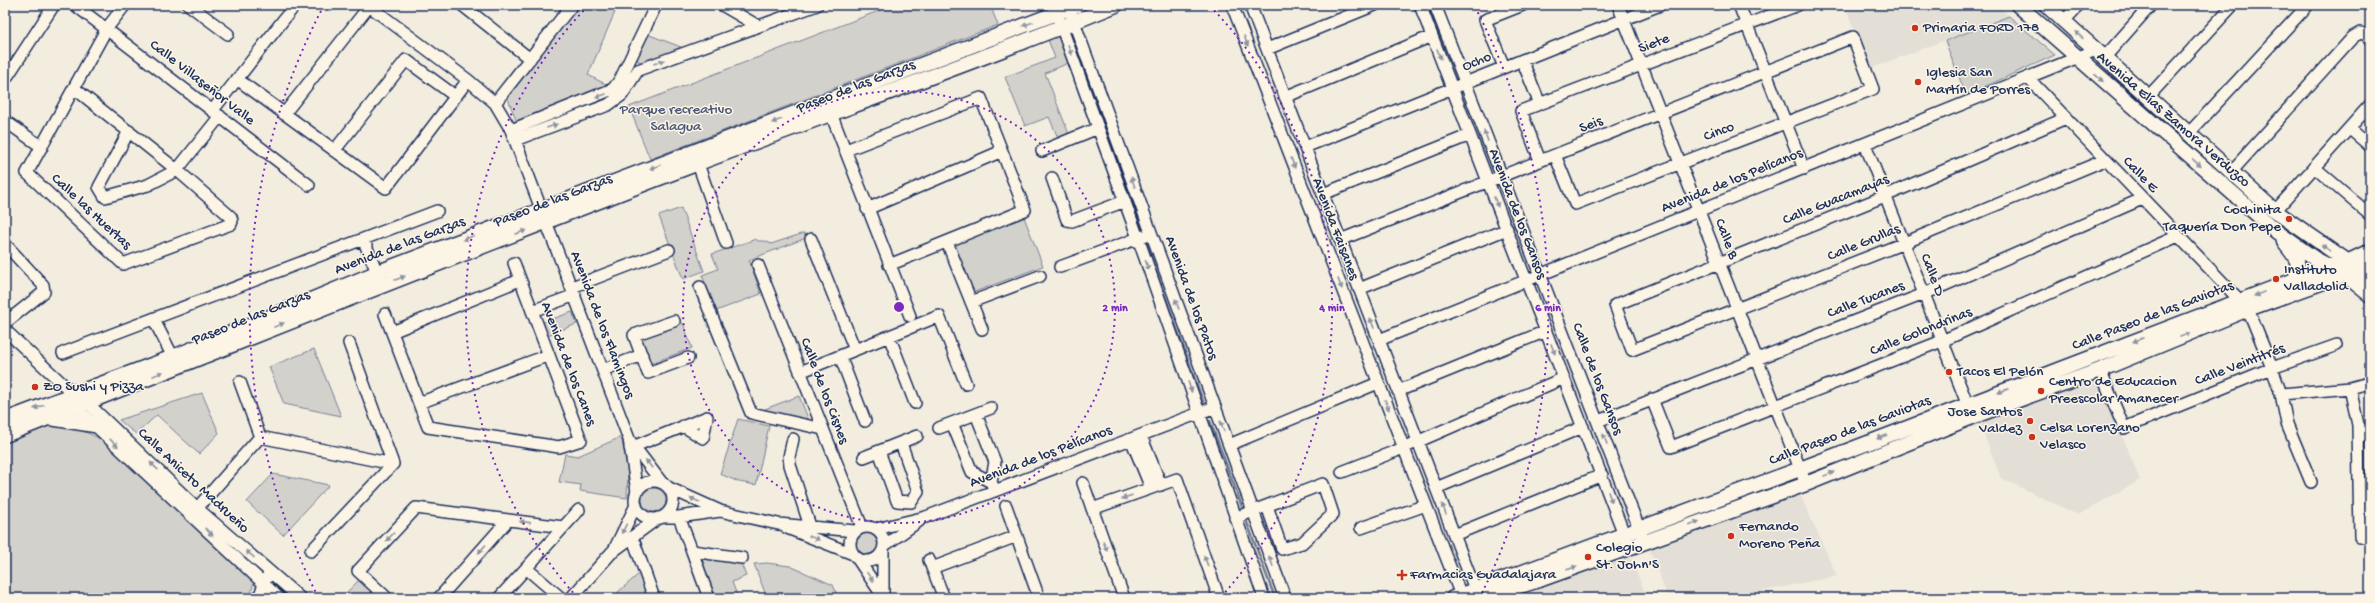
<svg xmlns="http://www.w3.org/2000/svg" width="2375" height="603" viewBox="0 0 2375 603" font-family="'Gochi Hand',sans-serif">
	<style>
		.built { fill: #e3dfd6 }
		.green { fill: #d3d1cc; stroke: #778095 }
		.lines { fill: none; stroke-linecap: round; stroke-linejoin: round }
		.stream { stroke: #707a91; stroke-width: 2.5 }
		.minor-casing { stroke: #1b2f5e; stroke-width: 14 }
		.major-casing { stroke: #1b2f5e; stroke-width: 17 }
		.minor { stroke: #fcf5e5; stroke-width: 11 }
		.major { stroke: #fcf5e5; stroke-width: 14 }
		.oneway { fill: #8c92a2 }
		.ring { fill: none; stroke: #7b2cbf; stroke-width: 2; stroke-dasharray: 2 4 }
		.poi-dot { fill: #c8321e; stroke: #fcf5e5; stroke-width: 1.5 }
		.labels { text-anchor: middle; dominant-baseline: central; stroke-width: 3; stroke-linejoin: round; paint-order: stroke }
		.poi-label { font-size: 15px; fill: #1b2f5e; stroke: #fcf5e5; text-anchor: start }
		.street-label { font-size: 15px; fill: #1b2f5e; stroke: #fcf5e5 }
		.park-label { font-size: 15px; fill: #49587a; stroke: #fcf5e5 }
		.centre { fill: #7b2cbf; stroke: #fcf5e5; stroke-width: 2 }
		.ring-label { font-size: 12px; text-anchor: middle; font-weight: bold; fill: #7b2cbf; stroke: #fcf5e5; stroke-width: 3; stroke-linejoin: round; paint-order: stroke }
	</style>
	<rect width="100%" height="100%" fill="#f3ede0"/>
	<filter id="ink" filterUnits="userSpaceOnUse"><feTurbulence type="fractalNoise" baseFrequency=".025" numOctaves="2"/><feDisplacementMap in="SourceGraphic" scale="8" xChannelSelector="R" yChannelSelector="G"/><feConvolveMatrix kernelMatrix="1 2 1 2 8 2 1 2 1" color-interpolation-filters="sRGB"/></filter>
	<g filter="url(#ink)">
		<path class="built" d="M1845 5H1997L2009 16 1869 69Z
			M2098 375 2140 480 2078 515 2001 478 1978 420Z
			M1799 492 1837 576 1729 598H1668L1649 548Z
			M1629 554 1647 598H1504Z"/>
		<path class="green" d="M579 5H618L588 75 609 86 517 123 507 96Z
			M894 5H990L998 25 650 159 629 107Z
			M2009 16 2055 55 1966 95 1945 41Z
			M1059 32 1071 62 1045 73 1069 134 1058 138 1049 117 1025 126 1005 77 1055 58 1047 37Z
			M647 34 681 47 644 63 638 61 637 57Z
			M681 208 704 271 683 279 659 216Z
			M1024 217 1043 266 972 293 953 244Z
			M804 233 806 238 749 260 761 294 716 311 702 275 718 269 712 254 756 239 758 241H765L771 244Z
			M572 312 577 324 545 336 541 323Z
			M683 323 692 348 649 364 640 339Z
			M314 349 341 416 284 404 269 367Z
			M202 393 219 433 199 454 157 415 136 434 119 420Z
			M799 396 810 423 757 412Z
			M738 419 769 426 756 485 739 482 720 474Z
			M46 425C68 425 84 430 104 441L254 581 250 598H5V441Z
			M621 437 628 471 627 498 580 491 581 485 559 482 565 454 578 456Z
			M273 474 329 485 283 535 247 502Z
			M642 500a12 12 0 1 1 24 0a12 12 0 1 1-24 0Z
			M855 544a12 12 0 1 1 24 0a12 12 0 1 1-24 0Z
			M698 556 740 561 746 576 732 582 738 598H713Z
			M767 563 790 566 833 585 838 598H767L754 564Z
			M640 573 650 598H614L617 593Z
			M360 579 376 594 372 598H341Z"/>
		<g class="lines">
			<path class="stream" d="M1069 29 1090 88
				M1094 101 1116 160
				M1121 173 1141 229
				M1146 243 1205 407
				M1210 421 1244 512
				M1245 517 1275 598"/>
			<g class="minor-casing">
				<path id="minor" d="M75 5 309 185
					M189 5 228 34
					M368 5 468 80 495 103 511 130 629 439 637 492
					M462 5 530 59
					M722 5 758 26
					M1232 5 1462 598
					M1250 5 1478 597
					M1420 5 1627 542
					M1435 5 1644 541
					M1618 5 1806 484
					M1739 5 1804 169
					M1071 14 1285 598
					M1059 20 1138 238 1264 598
					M2064 21 2079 5
					M1267 49 1375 5
					M2104 58 2151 5
					M1522 60 1540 104
					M1504 67 1485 20 1523 5
					M2028 78 2248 309 2272 368 2281 394 2287 424 2311 482
					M237 79 386 188 468 80
					M5 80 54 5
					M74 88 177 170 231 217 232 221 231 224 123 264 27 173 107 28 125 5
					M1285 97 1432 36
					M2148 97 2233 5
					M495 103 572 5
					M828 106 910 316
					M213 110 295 5
					M284 114 370 5
					M2066 118 1885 196 1615 305 1632 350 1904 243 2105 160
					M5 121 42 147
					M2350 129 2370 146
					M511 130 613 89 620 80 656 5
					M129 131 99 187 105 197 148 185 177 170 220 116
					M2189 133 2308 5
					M515 140 608 105 622 95 638 70 817 5
					M1865 144 1970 411
					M1305 147 1660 5
					M846 150 981 98 1025 210 889 265
					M334 151 406 60 455 96
					M1042 151 1098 128
					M1540 161 1521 111 1798 5
					M698 164 726 243
					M2314 167 2370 215
					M2231 172 2353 37 2360 33 2365 34 2370 39
					M1052 178 1067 220 1072 221 1125 201
					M1323 194 1470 135
					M867 209 1002 151
					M2275 211 2370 105
					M363 239 380 279
					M811 239 855 350
					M1340 240C1511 173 1682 105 1853 37L1873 89 1575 204 1555 155
					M947 242 982 329
					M5 244 43 285 44 292 5 323
					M758 265 862 527
					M1060 267 1144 236
					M572 287 669 250
					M700 287 751 413 823 429
					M1359 289 1507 229
					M971 302 1040 276
					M532 311 575 295
					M385 314 428 427 559 447 581 440 514 263
					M154 320 173 357
					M674 321 634 335 648 373 688 358
					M5 330 66 387 77 393 197 508 300 598
					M392 332 520 280
					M889 336 915 403
					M1379 340 2096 50
					M349 343 393 464
					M63 353 437 211
					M840 356 865 421
					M603 370 642 355
					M2100 370 2124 428 2272 368 2337 345
					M800 372 939 316 966 384
					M240 382 260 437
					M2350 388 2358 425 2360 537 2370 536
					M1398 391 1546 331
					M2281 394 2350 388 2365 384
					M1652 399 1671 447 1942 341 2178 236
					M70 402 279 598
					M419 403 549 355
					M976 414 995 462 991 482
					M1598 421 1924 294 2142 199
					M952 423 972 472 991 482 995 491
					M2358 425 2370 438
					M939 428 991 408
					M1141 436 1161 485
					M260 437 393 464 311 551
					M793 439 789 457 790 465 810 526
					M1131 439 1151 488
					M630 441 662 483
					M901 443 918 492 911 502
					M1229 445 1378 383
					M630 448 707 417 703 438 683 426
					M879 451 897 501 911 502
					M864 457 917 436
					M1342 472 1396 451 1564 378
					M635 500a19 19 0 1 1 38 0a19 19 0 1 1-38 0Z
					M1083 483 1124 598
					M669 488 720 511
					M1436 488 1583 427
					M1006 506 1039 598
					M1092 509 1177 479 1219 598
					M193 513 260 437
					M663 517H679L720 511 778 524 855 531
					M679 517 692 551 742 558
					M1235 518 1323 484 1333 514 1302 543 1282 549 1267 506
					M850 544a17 17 0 1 1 34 0a17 17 0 1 1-34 0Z
					M787 528 853 554
					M1361 528 1426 505
					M876 529 926 517 1215 407
					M1454 535 1602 475
					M633 539 654 598
					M885 545 919 521
					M692 551 709 598
					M613 552 636 505
					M857 558 884 598
					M929 560 944 598
					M526 568 561 598
					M932 568 1017 536
					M883 596V550
					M259 598 266 578
					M387 598 358 571 416 508 563 527
					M439 598 508 520
					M499 598 579 510
					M571 598 612 552 658 518"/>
			</g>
			<g class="major-casing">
				<path id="major" d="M2018 5 2277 232 2315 259 2344 274 2370 295
					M2046 5 2275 211 2370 277
					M2284 242C2295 257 2302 261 2295 280
					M50 418 94 425
					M5 420 173 357 376 273 1078 5
					M5 435C235 344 464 252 696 164 836 111 977 62 1116 5
					M1453 598 1800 469 2331 266 2349 261 2370 251
					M1482 598 1542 579 1806 484 1972 417 2100 370 2248 309 2360 269 2370 262"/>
			</g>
			<use href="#minor" class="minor"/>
			<use href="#major" class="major"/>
		</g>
		<defs><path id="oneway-solid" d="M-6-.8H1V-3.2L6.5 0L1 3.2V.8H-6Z"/></defs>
		<g class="oneway">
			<use href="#oneway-solid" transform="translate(1028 24) rotate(160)"/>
			<use href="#oneway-solid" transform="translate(2079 35) rotate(-138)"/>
			<use href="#oneway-solid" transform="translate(1246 41) rotate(69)"/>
			<use href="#oneway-solid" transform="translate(1070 50) rotate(70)"/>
			<use href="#oneway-solid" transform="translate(1439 54) rotate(69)"/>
			<use href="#oneway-solid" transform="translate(659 62) rotate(-20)"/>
			<use href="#oneway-solid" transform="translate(2099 78) rotate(41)"/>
			<use href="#oneway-solid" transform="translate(601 96) rotate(159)"/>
			<use href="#oneway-solid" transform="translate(777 121) rotate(159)"/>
			<use href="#oneway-solid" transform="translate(552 126) rotate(-20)"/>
			<use href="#oneway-solid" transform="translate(1486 136) rotate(-111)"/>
			<use href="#oneway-solid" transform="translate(1293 163) rotate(69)"/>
			<use href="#oneway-solid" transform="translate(2197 163) rotate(41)"/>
			<use href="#oneway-solid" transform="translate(655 167) rotate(159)"/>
			<use href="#oneway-solid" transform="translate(1133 182) rotate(-110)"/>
			<use href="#oneway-solid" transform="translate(1496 202) rotate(69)"/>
			<use href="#oneway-solid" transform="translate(521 232) rotate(-21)"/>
			<use href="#oneway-solid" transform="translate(468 238) rotate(159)"/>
			<use href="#oneway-solid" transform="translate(2326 248) rotate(-148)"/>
			<use href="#oneway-solid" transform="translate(1147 265) rotate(71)"/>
			<use href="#oneway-solid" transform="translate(400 278) rotate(-21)"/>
			<use href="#oneway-solid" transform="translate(1340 284) rotate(69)"/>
			<use href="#oneway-solid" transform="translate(2259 294) rotate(158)"/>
			<use href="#oneway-solid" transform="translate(1177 304) rotate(-110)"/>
			<use href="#oneway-solid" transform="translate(1372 323) rotate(-111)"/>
			<use href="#oneway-solid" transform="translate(279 325) rotate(-22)"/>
			<use href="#oneway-solid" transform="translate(2185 335) rotate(-22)"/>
			<use href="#oneway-solid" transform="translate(2138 340) rotate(159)"/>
			<use href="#oneway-solid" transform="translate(1553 349) rotate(69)"/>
			<use href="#oneway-solid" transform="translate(158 374) rotate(-22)"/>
			<use href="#oneway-solid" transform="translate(1190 387) rotate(71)"/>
			<use href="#oneway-solid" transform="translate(2003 391) rotate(159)"/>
			<use href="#oneway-solid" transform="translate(1387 405) rotate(69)"/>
			<use href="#oneway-solid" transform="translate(39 407) rotate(160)"/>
			<use href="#oneway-solid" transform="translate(1222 426) rotate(-110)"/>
			<use href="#oneway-solid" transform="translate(1882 437) rotate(159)"/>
			<use href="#oneway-solid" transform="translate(1605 439) rotate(-111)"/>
			<use href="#oneway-solid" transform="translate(114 443) rotate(43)"/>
			<use href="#oneway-solid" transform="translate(649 464) rotate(-127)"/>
			<use href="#oneway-solid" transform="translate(154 466) rotate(-136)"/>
			<use href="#oneway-solid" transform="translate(1829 474) rotate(-22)"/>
			<use href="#oneway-solid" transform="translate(1127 497) rotate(160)"/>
			<use href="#oneway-solid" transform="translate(1610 497) rotate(69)"/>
			<use href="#oneway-solid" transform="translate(695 500) rotate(-155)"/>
			<use href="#oneway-solid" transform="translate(1444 509) rotate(-111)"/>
			<use href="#oneway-solid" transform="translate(525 522) rotate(-173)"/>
			<use href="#oneway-solid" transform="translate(1694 523) rotate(-19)"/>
			<use href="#oneway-solid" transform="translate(624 529) rotate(116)"/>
			<use href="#oneway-solid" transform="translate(209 532) rotate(43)"/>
			<use href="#oneway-solid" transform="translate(390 537) rotate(133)"/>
			<use href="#oneway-solid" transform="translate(814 538) rotate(22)"/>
			<use href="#oneway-solid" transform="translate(1105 546) rotate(70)"/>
			<use href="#oneway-solid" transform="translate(482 549) rotate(131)"/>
			<use href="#oneway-solid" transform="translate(250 554) rotate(-139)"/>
			<use href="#oneway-solid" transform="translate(1206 561) rotate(-110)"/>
			<use href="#oneway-solid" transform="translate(1271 561) rotate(-110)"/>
			<use href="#oneway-solid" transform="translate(1572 568) rotate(-20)"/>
			<use href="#oneway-solid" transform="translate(870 577) rotate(55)"/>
		</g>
	</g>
	<g class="ring">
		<circle cx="899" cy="307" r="216"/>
		<path d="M577 597A433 433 0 0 1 588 6M1210 6A433 433 0 0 1 1221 597"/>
		<path d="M318 597A649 649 0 0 1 323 7M1475 7A649 649 0 0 1 1480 597"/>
	</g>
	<g class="poi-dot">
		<circle cx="1915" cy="28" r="4"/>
		<circle cx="1918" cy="82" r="4"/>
		<circle cx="2289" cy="219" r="4"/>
		<circle cx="2276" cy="279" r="4"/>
		<circle cx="1949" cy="372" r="4"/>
		<circle cx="35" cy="387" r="4"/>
		<circle cx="2041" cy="391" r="4"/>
		<circle cx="2030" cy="421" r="4"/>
		<circle cx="2032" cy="437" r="4"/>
		<circle cx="1731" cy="536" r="4"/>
		<circle cx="1588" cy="557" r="4"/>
		<path d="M1400 569h4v4h4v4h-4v4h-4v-4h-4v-4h4z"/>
	</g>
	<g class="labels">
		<g class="poi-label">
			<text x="1923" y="28">Primaria FORD 178</text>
			<text x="1926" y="73">Iglesia San<tspan x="1926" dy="17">Martín de Porres</tspan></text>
			<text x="2281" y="210" text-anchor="end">Cochinita<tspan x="2281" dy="17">Taquería Don Pepe</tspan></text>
			<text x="2284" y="270">Instituto<tspan x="2284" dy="17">Valladolid</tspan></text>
			<text x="1957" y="372">Tacos El Pelón</text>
			<text x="2049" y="382">Centro de Educacion<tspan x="2049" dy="17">Preescolar Amanecer</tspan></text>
			<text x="43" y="387">ZO Sushi y Pizza</text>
			<text x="2022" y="412" text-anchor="end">Jose Santos<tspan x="2022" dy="17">Valdez</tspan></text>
			<text x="2040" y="428">Celsa Lorenzano<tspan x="2040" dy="17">Velasco</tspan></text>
			<text x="1739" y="527">Fernando<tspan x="1739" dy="17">Moreno Peña</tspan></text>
			<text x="1596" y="548">Colegio<tspan x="1596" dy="17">St. John'S</tspan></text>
			<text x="1410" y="575">Farmacias Guadalajara</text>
		</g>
		<g class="street-label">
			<text transform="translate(1654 44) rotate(-21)">Siete</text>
			<text transform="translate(1477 62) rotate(-22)">Ocho</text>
			<text transform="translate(202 83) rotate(38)">Calle Villaseñor Valle</text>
			<text transform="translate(856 87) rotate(-21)">Paseo de las Garzas</text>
			<text transform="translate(2173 120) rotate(41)">Avenida Elías Zamora Verduzco</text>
			<text transform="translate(1591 125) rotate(-22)">Seis</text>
			<text transform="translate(1719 132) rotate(-21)">Cinco</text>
			<text transform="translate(2140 175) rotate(46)">Calle E</text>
			<text transform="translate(1732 181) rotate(-22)">Avenida de los Pelícanos</text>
			<text transform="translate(1836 200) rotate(-22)">Calle Guacamayas</text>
			<text transform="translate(553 201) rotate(-21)">Paseo de las Garzas</text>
			<text transform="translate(91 212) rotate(43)">Calle las Huertas</text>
			<text transform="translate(1517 214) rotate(69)">Avenida de los Gansos</text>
			<text transform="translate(1335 229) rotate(69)">Avenida Faisanes</text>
			<text transform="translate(1726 239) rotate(69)">Calle B</text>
			<text transform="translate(1864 243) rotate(-22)">Calle Grullas</text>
			<text transform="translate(400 246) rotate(-21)">Avenida de las Garzas</text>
			<text transform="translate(1932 275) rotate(69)">Calle D</text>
			<text transform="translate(1191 298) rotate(70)">Avenida de los Patos</text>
			<text transform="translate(1866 300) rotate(-21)">Calle Tucanes</text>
			<text transform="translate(2153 316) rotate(-21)">Calle Paseo de las Gaviotas</text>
			<text transform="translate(251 318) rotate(-22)">Paseo de las Garzas</text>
			<text transform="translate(602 325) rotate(69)">Avenida de los Flamingos</text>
			<text transform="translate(1921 332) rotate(-22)">Calle Golondrinas</text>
			<text transform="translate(568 364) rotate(69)">Avenida de los Canes</text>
			<text transform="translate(2240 365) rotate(-21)">Calle Veintitrés</text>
			<text transform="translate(1597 379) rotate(69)">Calle de los Gansos</text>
			<text transform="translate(824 391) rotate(69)">Calle de los Cisnes</text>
			<text transform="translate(1850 431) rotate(-21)">Calle Paseo de las Gaviotas</text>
			<text transform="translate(1041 457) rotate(-21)">Avenida de los Pelícanos</text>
			<text transform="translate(193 481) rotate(43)">Calle Aniceto Madrueño</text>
		</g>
		<g class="park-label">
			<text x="676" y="110">Parque recreativo<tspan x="676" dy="17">Salagua</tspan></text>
		</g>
	</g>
	<circle cx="899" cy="307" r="6" class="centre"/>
	<g class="ring-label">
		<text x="1115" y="311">2 min</text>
		<text x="1332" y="311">4 min</text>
		<text x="1548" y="311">6 min</text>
	</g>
	<rect width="2375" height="603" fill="none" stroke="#fcf5e5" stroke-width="20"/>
	<rect x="10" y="10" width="2355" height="583" fill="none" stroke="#1b2f5e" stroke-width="1.5" filter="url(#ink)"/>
</svg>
